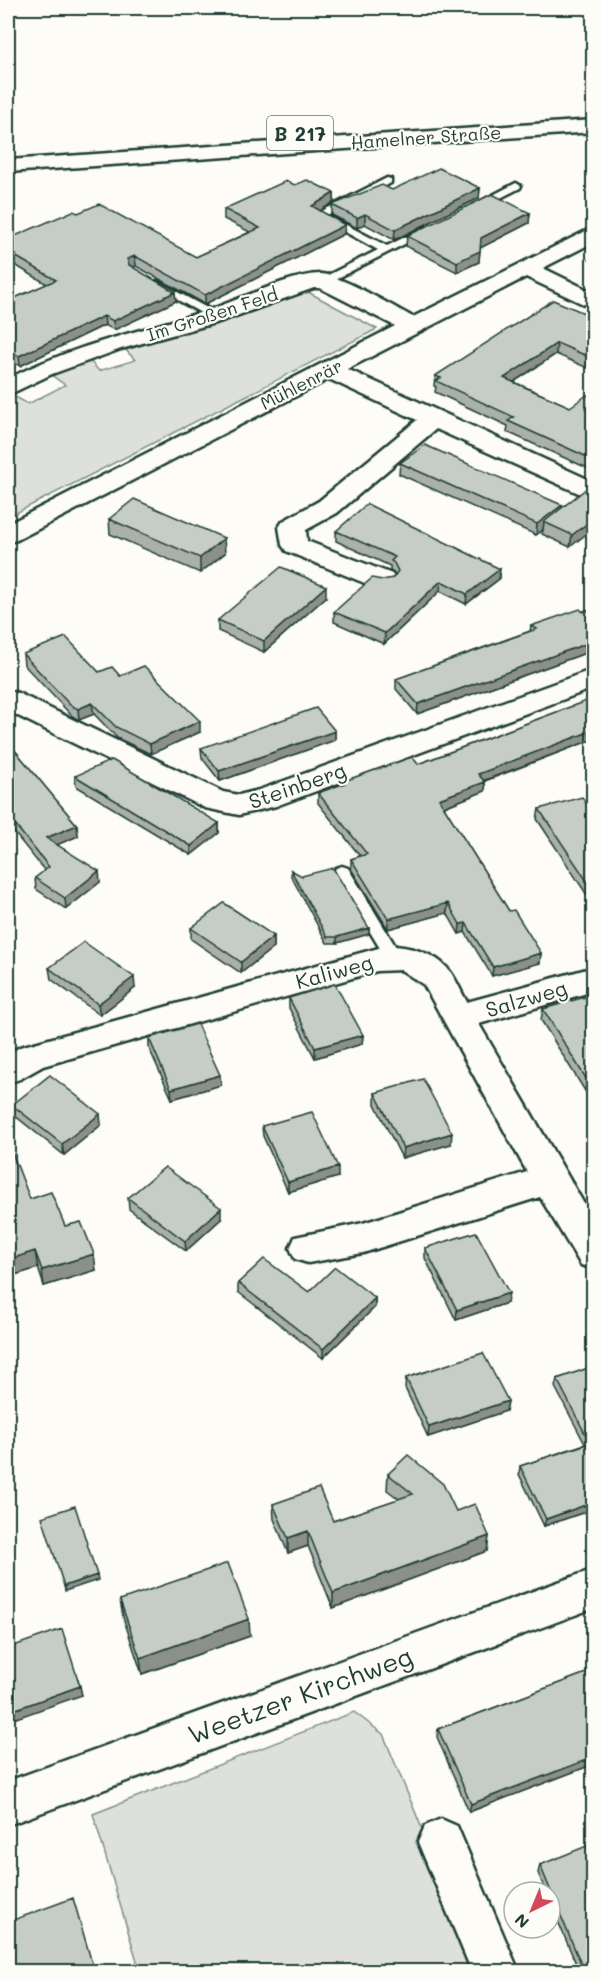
<svg xmlns="http://www.w3.org/2000/svg" width="601" height="1979" viewBox="0 0 601 1979" font-family="Mali,sans-serif">
	<style>
		.green { fill: #dde0db; stroke: #7e8e88; stroke-width: 1.5 }
		.lines { fill: none; stroke-linecap: round; stroke-linejoin: round }
		.service-casing { stroke: #1f3d34; stroke-width: 5 }
		.minor-casing { stroke: #1f3d34; stroke-width: 5 }
		.trunk-casing { stroke: #1f3d34; stroke-width: 5 }
		.service { fill: #fdfcf7; fill-rule: evenodd }
		.minor { fill: #fdfcf7; fill-rule: evenodd }
		.trunk { fill: #fdfcf7; fill-rule: evenodd }
		.wall { fill: #aab0ab; stroke: #1f3d34; stroke-width: 1.5 }
		.shaded-wall { fill: #8b908b; stroke: #1f3d34; stroke-width: 1.5 }
		.building { fill: #c6cdc7; stroke: #1f3d34; stroke-width: 1.5 }
		.labels { text-anchor: middle; dominant-baseline: central; stroke-width: 4.5; stroke-linejoin: round; paint-order: stroke }
		.far-street-label { font-size: 18px; fill: #1f3d34; stroke: #fdfcf7 }
		.shield { fill: #fdfcf7; stroke: #62766e; stroke-width: 1.5 }
		.shield-label { font-size: 20px; font-weight: bold; fill: #1f3d34 }
		.street-label { font-size: 21px; fill: #1f3d34; stroke: #fdfcf7 }
		.near-street-label { font-size: 26px; fill: #1f3d34; stroke: #fdfcf7 }
	</style>
	<rect width="100%" height="100%" fill="#fdfcf7"/>
	<filter id="ink" filterUnits="userSpaceOnUse"><feTurbulence type="fractalNoise" baseFrequency=".0167" numOctaves="2"/><feDisplacementMap in="SourceGraphic" scale="12" xChannelSelector="R" yChannelSelector="G"/><feConvolveMatrix kernelMatrix="1 2 1 2 8 2 1 2 1" color-interpolation-filters="sRGB"/></filter>
	<g filter="url(#ink)">
		<path class="green" d="M308 292 377 329 8 517V400L12 395 28 404 65 385 51 375 89 360 99 371 135 360 126 350Z
			M354 1712 383 1734 481 1971H140L93 1814Z"/>
		<g class="lines">
			<g class="service-casing">
				<path id="service" d="M387 178 391 179V183L327 215 387 246 423 228 427 227 432 230 328 283H320V279L378 250 314 215Z
					M516 183 521 186 520 188 481 208H473L472 206Z
					M157 281 218 314 220 316 218 318H210L153 286 151 284Z
					M342 866 348 868 399 952 401 956 399 960H387L334 872 336 868Z"/>
			</g>
			<g class="minor-casing">
				<path id="minor" d="M594 227V242L543 268 594 293V309L526 277 347 369 594 482V500L436 429 337 513 306 530 307 541 392 574 396 580 392 586 382 588 372 586 286 551 282 545 279 527 283 521 319 501 417 420 329 379 17 540 8 542V524L395 326 320 288H314L222 321 121 349 52 374 8 395V379C70 346 138 332 206 311 234 302 296 272 322 274 341 276 394 307 413 317Z
					M594 669V688L276 806 239 815 205 808 8 711V691L18 693 223 792 239 795 259 790Z
					M386 946C406 945 434 952 448 969 456 978 461 992 467 1002L594 967V991L479 1024 594 1221V1269L581 1265 540 1197 363 1253 308 1263 295 1259 290 1248 295 1237 363 1223 527 1172 424 985 401 970 377 971 43 1066 20 1079 8 1083V1054L20 1047Z
					M594 1569V1608L8 1825V1781Z
					M441 1819 457 1826 519 1972H472L418 1842 425 1826Z"/>
			</g>
			<g class="trunk-casing">
				<path id="trunk" d="M594 120V132L8 172V160Z"/>
			</g>
			<use href="#service" class="service"/>
			<use href="#minor" class="minor"/>
			<use href="#trunk" class="trunk"/>
		</g>
		<path class="wall" d="M295 185 334 193V202L320 211 345 225 344 234 205 304 136 266 133 267 176 301 114 330 105 325 20 366 8 360V301L47 284 8 261V239L78 213 196 257 250 232 224 219V209Z
			M480 188 479 198 394 240 365 224 357 228 332 215V205L392 190Z
			M530 213 529 223 480 248 479 262 457 272 406 246 407 236Z
			M594 240V262L589 260 591 241Z
			M594 317V369L592 370 556 354 514 382 570 407 594 398V471L507 432 508 426 435 392 436 387 434 386 435 376Z
			M400 463 561 508 594 489 570 547 542 534 543 530 536 535 399 474Z
			M109 519 225 553 200 573 110 534Z
			M336 531 499 579 466 604 440 591 384 644 334 622V612L393 578 395 575 394 573 390 571V566L336 541Z
			M326 597 264 652 218 631V620Z
			M594 608V650L417 714 396 689V679L530 631 531 626Z
			M23 654 99 672 120 676 200 732 151 754 117 738 94 714 79 720 72 716 24 665Z
			M594 698V739L485 781V791L444 807 509 911 541 953 540 963 492 976 465 932 459 934 447 913 388 929 351 869V859L360 856 318 803V793L344 784V781L418 764Z
			M335 731V740L220 781 202 758 201 748Z
			M8 742 77 825 78 836 56 845 100 882 66 909 36 889 35 878 45 871 8 825Z
			M75 776 219 823V833L191 855 76 786Z
			M539 809 594 813V897L589 898 537 819Z
			M291 870 369 928V934L337 943H327L291 876Z
			M191 928 274 936V947L241 973 191 939Z
			M49 968 135 988 100 1015 51 979Z
			M289 998 363 1035 362 1044 315 1058 289 1008Z
			M594 998V1097L589 1090 585 1091 541 1020 543 1009Z
			M149 1038 221 1085 172 1099 149 1048Z
			M375 1093 451 1144 402 1158 375 1104Z
			M12 1105 101 1125 64 1155 14 1115Z
			M262 1126 338 1177 288 1192 263 1136Z
			M8 1153 30 1199 65 1226 96 1270 44 1286 38 1268 8 1277Z
			M128 1198 221 1219 186 1251 129 1209Z
			M425 1248 507 1303 456 1320 425 1258Z
			M238 1283 309 1292 375 1298V1307L323 1358 238 1292Z
			M594 1366V1509L544 1526 519 1474 520 1466 585 1444 555 1387 557 1379Z
			M406 1378 508 1401 506 1411 428 1437 405 1388Z
			M388 1474 456 1511 489 1536 487 1551 333 1608 308 1546 288 1553 274 1519 273 1504 333 1521 399 1499 387 1490Z
			M120 1600 250 1636 142 1674 123 1617Z
			M594 1670V1764L469 1812 437 1737 438 1729Z
			M540 1865 594 1971H579L550 1902V1892H546L538 1873Z"/>
		<path class="shaded-wall" d="M480 188 479 198 394 240 395 230Z
			M334 193V202L312 216V206Z
			M530 213 529 223 480 248 479 262 457 272V262L481 238Z
			M365 214V224L357 228V218Z
			M345 225 344 234 205 304V295Z
			M135 256 136 266 128 269 127 259Z
			M175 292 176 301 114 330 113 321Z
			M104 316 105 325 20 366 19 356Z
			M557 343 556 354 503 389 504 378Z
			M562 505 560 516 544 522 543 530 536 535 537 524Z
			M594 518V528L570 547 572 535Z
			M224 538 225 553 200 573V558Z
			M500 569 499 579 466 604 467 594Z
			M441 581 440 591 384 644 385 633Z
			M326 586V597L264 652V641Z
			M594 641V650L417 714 418 704Z
			M92 703 94 714 79 720 78 709Z
			M200 721V732L151 754 150 744Z
			M594 730V739L477 783 478 774Z
			M335 731V740L220 781 219 771Z
			M485 782V791L438 809 439 799Z
			M219 823V833L191 855V846Z
			M77 825 78 836 47 849 46 838Z
			M99 871 100 882 66 909 65 898Z
			M591 887H594V897L589 898Z
			M448 903 447 913 388 929V919Z
			M466 923 465 932 459 934 460 924Z
			M369 928V934L337 943V937Z
			M274 936V947L241 973V962Z
			M541 953 540 963 492 976 493 967Z
			M134 977 135 988 100 1015 98 1004Z
			M363 1035 362 1044 315 1058V1048Z
			M220 1075 221 1085 172 1099 171 1089Z
			M587 1080H591L589 1090 585 1091Z
			M100 1114 101 1125 64 1155 62 1144Z
			M452 1133 451 1144 402 1158 403 1148Z
			M338 1167V1177L288 1192V1182Z
			M221 1208V1219L186 1251 185 1241Z
			M35 1251 38 1268 8 1277V1260Z
			M94 1254 96 1270 44 1286 42 1270Z
			M509 1293 507 1303 456 1320 457 1310Z
			M375 1298V1307L323 1358V1349Z
			M508 1401 506 1411 428 1437 429 1427Z
			M594 1502V1509L544 1526 546 1519Z
			M308 1531V1546L288 1553V1538Z
			M489 1536 487 1551 333 1608V1593Z
			M97 1575 98 1580 65 1591 64 1586Z
			M249 1619 250 1636 142 1674 140 1658Z
			M80 1686 82 1695 8 1721V1712Z
			M594 1757V1764L469 1812 471 1804Z"/>
		<path class="building" d="M439 168 480 188 395 230 365 214 357 218 332 205 382 185 392 190Z
			M307 180 334 193 312 206 345 225 205 295 135 256 127 259 129 265 175 292 113 321 104 316 19 356 8 351V301L56 280 8 252V239L73 211 78 213 99 204 196 257 260 228 224 209 286 181 295 185Z
			M492 194 530 213 481 238 480 251 457 262 407 236Z
			M553 300 594 317V359L557 343 504 378 570 407 587 395 594 398V460L508 421 514 417 436 381 441 378 435 376Z
			M425 445 562 505 537 524 400 463Z
			M587 488 594 489V518L572 535 544 522Z
			M134 499 224 538 200 558 109 519Z
			M367 504 500 569 467 594 441 581 385 633 334 612 372 578 382 580 393 578 398 571 394 563 391 561 395 557 336 531Z
			M281 567 326 586 264 641 218 620Z
			M594 608V641L418 704 396 679 537 629 531 626 580 609 583 612Z
			M66 637 99 672 112 667 120 676 144 666 200 721 150 744 116 727 92 703 78 709 70 705 23 654Z
			M594 698V730L478 774 485 782 439 799 509 911 514 910 541 953 493 967 466 923 460 924 448 903 388 919 351 859 367 854 318 793 345 783 344 781 412 757 418 764Z
			M316 708 335 731 219 771 201 748Z
			M8 742 77 825 46 838 99 871 65 898 35 878 49 867 8 816Z
			M112 760 219 823 191 846 75 776Z
			M582 797 594 813V887H591L539 809Z
			M333 868 369 928 337 937H327L291 870 302 876Z
			M224 903 274 936 241 962 191 928Z
			M84 942 134 977 98 1004 49 968Z
			M335 984 363 1035 315 1048 289 998Z
			M592 995 594 998V1084L591 1080H587L543 1009Z
			M197 1024 220 1075 171 1089 149 1038Z
			M50 1075 100 1114 62 1144 12 1105Z
			M423 1079 452 1133 403 1148 375 1093Z
			M312 1112 338 1167 288 1182 262 1126Z
			M12 1152 30 1199 51 1192 65 1226 81 1222 94 1254 42 1270 35 1251 8 1260V1153Z
			M165 1167 221 1208 185 1241 128 1198Z
			M476 1232 509 1293 457 1310 425 1248Z
			M264 1259 309 1292 335 1267 375 1298 323 1349 238 1283Z
			M483 1353 508 1401 429 1427 406 1378Z
			M594 1366V1502L546 1519 520 1466 590 1443 557 1379Z
			M408 1455 443 1484 456 1511 475 1504 489 1536 333 1593 308 1531 288 1538 273 1504 319 1488 333 1521 413 1494 388 1474Z
			M75 1506 97 1575 64 1586 42 1517Z
			M228 1563 249 1619 140 1658 120 1600Z
			M62 1629 80 1686 8 1712V1648Z
			M594 1670V1757L471 1804 438 1729Z
			M594 1843V1971H585L576 1952 540 1865Z
			M73 1898 94 1970 89 1971H8V1922Z"/>
	</g>
	<g class="labels">
		<g class="far-street-label">
			<text transform="translate(426 137) rotate(-4)">Hamelner Straße</text>
			<text transform="translate(212 314) rotate(-18)">Im Großen Feld</text>
			<text transform="translate(301 384) rotate(-27)">Mühlenrär</text>
		</g>
		<rect class="shield" x="267" y="116" width="66" height="34" rx="4.5"/>
		<g class="shield-label">
			<text x="300" y="133">B 217</text>
		</g>
		<g class="street-label">
			<text transform="translate(297 785) rotate(-19)">Steinberg</text>
			<text transform="translate(334 971) rotate(-15)">Kaliweg</text>
			<text transform="translate(526 998) rotate(-16)">Salzweg</text>
		</g>
		<g class="near-street-label">
			<text transform="translate(300 1695) rotate(-20)">Weetzer Kirchweg</text>
		</g>
	</g>
	<rect width="601" height="1979" fill="none" stroke="#fdfcf7" stroke-width="30"/>
	<rect x="15" y="15" width="571" height="1949" fill="none" stroke="#1f3d34" stroke-width="2" filter="url(#ink)"/>
	<g transform="translate(532 1910) rotate(223)"><circle r="28" fill="#fdfcf7" stroke="#a4b0a9" stroke-width="1.5"/>
	<path d="M0-4.5L10 22L0 15L-10 22Z" fill="#d1495b"/>
	<text y="-9" font-size="16" font-weight="bold" text-anchor="middle" fill="#1f3d34">N</text>
	</g>
</svg>
